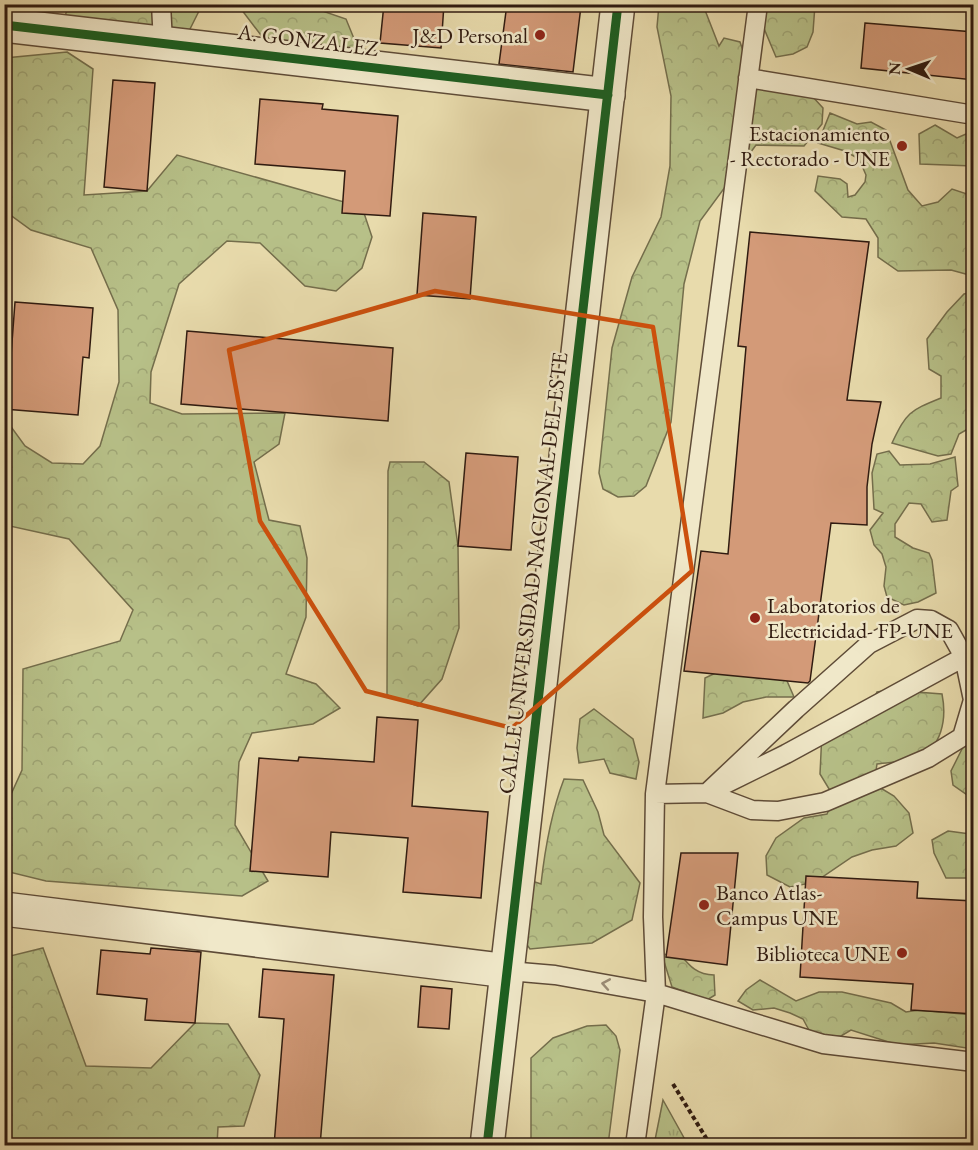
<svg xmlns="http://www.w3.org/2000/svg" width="978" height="1150" viewBox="0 0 978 1150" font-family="'EB Garamond',serif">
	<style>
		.forest { fill: url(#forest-crowns); stroke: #746e4c; stroke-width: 1.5 }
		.park { fill: url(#park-tufts); stroke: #746e4c; stroke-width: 1.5 }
		.building { fill: #d39a78; stroke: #301b10; stroke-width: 1.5 }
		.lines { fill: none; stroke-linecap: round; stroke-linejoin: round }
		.service-casing { stroke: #5e4b37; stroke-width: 21 }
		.minor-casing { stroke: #5e4b37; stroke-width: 36 }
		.tertiary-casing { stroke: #5e4b37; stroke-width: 36 }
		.path { stroke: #301b10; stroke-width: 4; stroke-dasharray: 4.5 3; stroke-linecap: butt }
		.service { stroke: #f0e8c9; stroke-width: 18 }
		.minor { stroke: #f0e8c9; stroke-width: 33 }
		.tertiary { stroke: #f0e8c9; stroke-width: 33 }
		.cycleway-casing { stroke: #f0e8c9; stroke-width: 13 }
		.cycleway { stroke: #1b5e20; stroke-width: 9 }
		.oneway { stroke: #9a8c76 }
		.marked { fill: none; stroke: #cc500d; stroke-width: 4.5; stroke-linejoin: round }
		.poi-dot { fill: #8f2418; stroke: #f0e8c9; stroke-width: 2 }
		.labels { text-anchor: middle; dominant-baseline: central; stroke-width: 5; stroke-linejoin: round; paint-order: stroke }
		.poi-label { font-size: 22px; fill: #301b10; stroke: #f0e8c9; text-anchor: end }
		.street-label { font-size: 22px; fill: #301b10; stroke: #f0e8c9 }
	</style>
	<defs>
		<pattern id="forest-crowns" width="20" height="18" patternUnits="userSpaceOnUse" patternTransform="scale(1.5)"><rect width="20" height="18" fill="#b7c088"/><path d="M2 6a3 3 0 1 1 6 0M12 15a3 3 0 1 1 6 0" fill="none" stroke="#9ea474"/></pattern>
		<pattern id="park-tufts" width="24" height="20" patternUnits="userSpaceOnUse" patternTransform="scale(1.5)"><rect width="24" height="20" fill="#b7c088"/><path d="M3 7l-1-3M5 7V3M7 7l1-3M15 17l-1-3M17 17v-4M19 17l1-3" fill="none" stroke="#9ea474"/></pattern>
	</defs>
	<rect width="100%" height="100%" fill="#e8dbac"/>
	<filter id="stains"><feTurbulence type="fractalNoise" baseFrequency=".00333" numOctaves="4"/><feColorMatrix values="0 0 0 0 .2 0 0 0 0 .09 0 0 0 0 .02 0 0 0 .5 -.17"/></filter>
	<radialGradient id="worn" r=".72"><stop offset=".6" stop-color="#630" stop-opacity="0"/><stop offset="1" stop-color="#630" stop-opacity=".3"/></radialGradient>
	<path class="forest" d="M127 4 130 8H164L167 5H202L188 33 65 16 69 5Z
		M238 5H305L346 19 357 46 332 66 273 51Z
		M659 5H703L719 46 724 38 740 42 750 71 812 96 823 108 822 124 804 146 756 145 700 221 684 284 671 422 646 486 634 496 618 497 603 489 599 473 612 348 632 277 661 217 670 166 671 96 657 27Z
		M761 5H815L813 32 807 47 793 54 776 57 760 19Z
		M67 52 93 69 84 195 147 191 177 155 362 207 372 237 362 268 336 291 305 286 260 243 227 241 179 284 151 372 150 403 182 414 285 413 279 444 254 462 269 520 300 526 307 558 306 617 286 674 316 684 340 708 313 724 252 733 239 762 235 825 268 881 242 896 46 881 5 871V802L8 801 22 770 23 669 120 641 133 610 69 539 5 525 4 417 25 446 52 463 83 464 100 446 119 382 118 310 91 248 31 230 5 211V58Z
		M830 113 857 124 871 122 886 130 908 190 922 206 938 202 952 189 973 196V276L951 270 898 271 878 257V238L866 219 842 217 815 191 818 176 840 179 847 184 848 197 855 195 865 182 866 175 859 159 845 151 818 143Z
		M935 125 957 138 973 131V166L920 164 919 134Z
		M973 292V426L959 434 951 454 938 456 892 443C907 412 909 411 941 398V376L929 369 927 339 947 312 964 294Z
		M889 451 900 465 930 464 955 457 958 486 951 491 947 520 932 522 921 504 909 503 895 524V537L913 548 929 553 932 560 936 593 918 602 904 605 887 597 884 586 886 567 882 554 874 545 870 530 883 513 874 509 872 473 877 454Z
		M390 462H424L449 482 458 546 459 628 442 679 418 706 387 695 388 471Z
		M724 669 784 674 794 697H766L743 702 723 713 703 718 705 678Z
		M890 690 942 694C947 719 942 749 916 758 904 762 889 762 877 764L874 784 894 796 909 813 913 833 896 846 872 850 852 857 815 882 790 887 767 875 766 856 776 838 804 818 827 814 834 797 820 774 822 732 870 708 877 692Z
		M594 709 633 739 639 762 636 779 610 773 604 759 579 763 577 748 580 719Z
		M973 731V799L953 785 951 771 970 733Z
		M564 779 583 780 598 812 604 835 640 883 632 920 592 943 530 949 522 938 526 879 541 884C545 848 551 813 564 779Z
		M948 831 970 834 973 840V878H946L934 853 932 840Z
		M43 948 86 1066 151 1068 195 1023 228 1024 260 1075 244 1126 218 1127 217 1145 96 1146 94 1143 67 1146 5 1145V975L10 956Z
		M678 952C689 965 696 975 714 975L715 995 707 1000 672 987 662 955Z
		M760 980 796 1001 819 992H842L891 1003 906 1012 919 1010 973 1015V1049L934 1043 898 1045 851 1030 841 1036 823 1038 811 1034 803 1019 790 1013 774 1008 753 1010 738 1001 746 990Z
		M606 1025 616 1036 620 1050 608 1145H531V1058L553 1038 587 1026Z"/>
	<path class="park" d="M663 1100 688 1145H654Z"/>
	<path class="building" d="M384 4H444L441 48 380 43Z
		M507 4 581 6 573 72 499 64Z
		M865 23 974 32V80L861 68Z
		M113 80 155 83 147 191 104 187Z
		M260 99 323 104 322 109 398 116 390 216 342 213 345 171 255 164Z
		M423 213 476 217 470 299 417 295Z
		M750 232 869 242 847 400 881 402 872 444 867 487V525L831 523 810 681 808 683 684 671 701 551 728 554 746 347 738 346Z
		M15 302 93 308 89 358 83 357 78 415 4 409V369H10Z
		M187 331 393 348 388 421 181 404Z
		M466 453 518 457 511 550 458 546Z
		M377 717 418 720 412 806 488 812 481 898 403 892 408 838 331 832 328 877 250 871 259 758 298 761 299 757 374 762Z
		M681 853H738L727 965 666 957Z
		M806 876 918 882 917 898 974 901V1014L911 1010 913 984 800 977Z
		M151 948 201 952 195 1023 145 1020 147 999 97 994 101 950 150 954Z
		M263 969 334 975 320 1146H274L284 1019 259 1017Z
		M421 986 452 989 449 1029 418 1027Z"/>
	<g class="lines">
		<g class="service-casing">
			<path id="service" d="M161 4 163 43
				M758 4 655 794 653 917 656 993 823 1044 974 1062
				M748 78 974 115
				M917 619 931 620 949 630 964 657 973 700 962 737 928 758 825 802 778 811 752 810 707 793 796 709 869 644Z
				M655 794 707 793 786 754 964 657
				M508 971 555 975 656 993 635 1146"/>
		</g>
		<g class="minor-casing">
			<path id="minor" d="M4 25 608 95
				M4 909 508 971"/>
		</g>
		<g class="tertiary-casing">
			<path id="tertiary" d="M487 1146 618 4"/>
		</g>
		<path class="path" d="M673 1084 711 1146"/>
		<use href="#service" class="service"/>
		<use href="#minor" class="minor"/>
		<use href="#tertiary" class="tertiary"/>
		<g class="cycleway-casing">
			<path id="cycleway" d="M4 25 608 95
				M487 1146 618 4"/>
		</g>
		<use href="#cycleway" class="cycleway"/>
	</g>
	<defs><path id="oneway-chevron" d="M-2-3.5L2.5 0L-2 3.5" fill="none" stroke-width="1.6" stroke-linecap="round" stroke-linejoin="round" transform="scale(1.5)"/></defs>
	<use class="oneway" href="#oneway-chevron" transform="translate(606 984) rotate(-170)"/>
	<path class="marked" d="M435 291 653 327 692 571 512 728 366 691 260 521 229 350Z"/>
	<g class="poi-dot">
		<circle cx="540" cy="35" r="6"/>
		<circle cx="902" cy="146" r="6"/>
		<circle cx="755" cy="618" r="6"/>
		<circle cx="704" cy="905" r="6"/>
		<circle cx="902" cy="953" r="6"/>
	</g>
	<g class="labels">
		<g class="poi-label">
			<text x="528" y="35">J&amp;D Personal</text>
			<text x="890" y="133">Estacionamiento<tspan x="890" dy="25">- Rectorado - UNE</tspan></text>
			<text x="767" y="605" text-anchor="start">Laboratorios de<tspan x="767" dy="25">Electricidad- FP-UNE</tspan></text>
			<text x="716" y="892" text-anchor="start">Banco Atlas-<tspan x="716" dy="25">Campus UNE</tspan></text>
			<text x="890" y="953">Biblioteca UNE</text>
		</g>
		<g class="street-label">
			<text transform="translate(308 40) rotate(7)">A. GONZALEZ</text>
			<text transform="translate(533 573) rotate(-83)">CALLE UNIVERSIDAD NACIONAL DEL ESTE</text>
		</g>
	</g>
	<rect width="978" height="1150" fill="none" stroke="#e8dbac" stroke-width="24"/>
	<rect x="6" y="6" width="966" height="1138" fill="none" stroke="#301b10" stroke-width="3"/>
	<rect x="12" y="12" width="954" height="1126" fill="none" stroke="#301b10" stroke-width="1.5"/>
	<g transform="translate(909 69) rotate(272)" stroke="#f0e8c9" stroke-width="4.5" paint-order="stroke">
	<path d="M0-4.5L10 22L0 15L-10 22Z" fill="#301b10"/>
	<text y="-9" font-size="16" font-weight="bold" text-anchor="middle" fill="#301b10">N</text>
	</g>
	<rect width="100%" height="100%" filter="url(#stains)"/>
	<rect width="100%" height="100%" fill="url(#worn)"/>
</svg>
